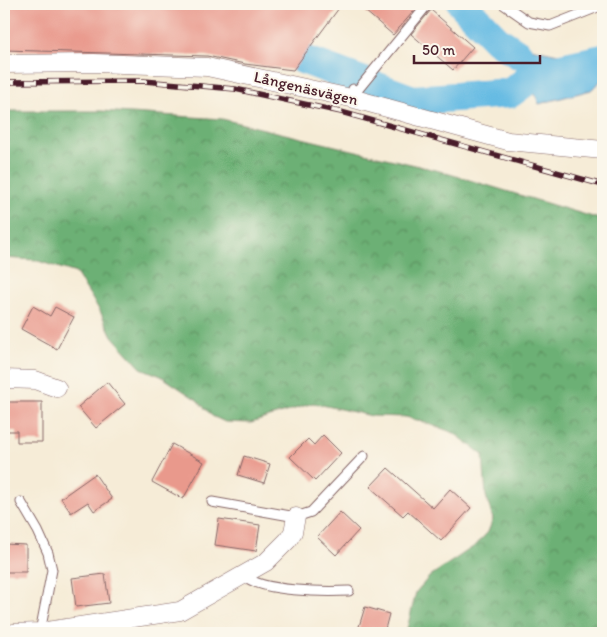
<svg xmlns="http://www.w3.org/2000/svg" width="607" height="637" viewBox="0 0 607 637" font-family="Itim,sans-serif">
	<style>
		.forest { fill: url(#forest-crowns); stroke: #5b6850 }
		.water { fill: #66bbe3; stroke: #586d87 }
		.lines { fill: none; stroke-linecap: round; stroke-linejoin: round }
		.river { stroke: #66bbe3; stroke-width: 30 }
		.building { fill: #e9998c }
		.lane-casing { stroke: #866767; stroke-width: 11 }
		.street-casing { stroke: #866767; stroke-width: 19 }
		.lane { stroke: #fff; stroke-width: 9 }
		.street { stroke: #fff; stroke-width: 18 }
		.rail-casing { stroke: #4a1f2b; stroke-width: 5.5 }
		.rail { stroke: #fbf7ec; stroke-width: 4; stroke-dasharray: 11; stroke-linecap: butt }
		.labels { text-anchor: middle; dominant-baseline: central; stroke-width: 4; stroke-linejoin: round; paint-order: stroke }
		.street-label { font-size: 16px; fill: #4a1f2b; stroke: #fbf7ec }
	</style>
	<defs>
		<pattern id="forest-crowns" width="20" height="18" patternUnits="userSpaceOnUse" patternTransform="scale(1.25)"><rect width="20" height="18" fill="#6cb074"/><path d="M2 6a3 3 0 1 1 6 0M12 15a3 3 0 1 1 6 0" fill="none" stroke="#5b8f5f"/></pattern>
	</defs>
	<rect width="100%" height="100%" fill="#fbf7ec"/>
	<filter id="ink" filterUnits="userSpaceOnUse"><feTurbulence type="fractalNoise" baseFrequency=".02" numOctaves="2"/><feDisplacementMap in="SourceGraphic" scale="10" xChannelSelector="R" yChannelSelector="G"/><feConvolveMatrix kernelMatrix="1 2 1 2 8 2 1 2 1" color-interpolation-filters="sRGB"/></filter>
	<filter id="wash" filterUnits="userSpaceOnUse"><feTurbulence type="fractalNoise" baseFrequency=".0096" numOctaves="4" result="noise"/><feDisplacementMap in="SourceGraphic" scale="20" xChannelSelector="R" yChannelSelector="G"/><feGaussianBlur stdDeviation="1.12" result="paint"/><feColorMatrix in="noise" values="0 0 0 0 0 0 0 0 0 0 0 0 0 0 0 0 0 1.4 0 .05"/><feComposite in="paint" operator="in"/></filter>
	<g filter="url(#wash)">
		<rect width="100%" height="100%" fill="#f6ecd7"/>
		<path class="forest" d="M4 111H101L222 119 436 170 603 220V633H406L416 592 430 576 476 545 488 532 493 519 486 496 483 455 454 433 430 424 406 417 372 416 313 403 251 423 225 422 212 416 197 400 161 376 141 368 112 336 100 311 76 273 35 260 4 258Z"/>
		<path class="water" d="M521 46 563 55 603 50V79L591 90 539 104 518 54Z"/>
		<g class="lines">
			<path class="river" d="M462 4 497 40 518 54
				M302 59 413 100 510 93 528 80 552 70 603 59"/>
		</g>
		<g id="blocks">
			<path class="building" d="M4 4H342L293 70 245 64 207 56 4 50Z
				M357 4H420L393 35Z
				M431 10 473 47 453 70 411 34Z
				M33 306 50 316 55 307 74 317 57 349 21 329Z
				M107 382 125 404 96 428 78 407Z
				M4 402H42V442H17V431H4Z
				M323 435 341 453 315 481 290 457 308 439 314 445Z
				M172 444 204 462 183 499 152 482Z
				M244 456 270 464 264 483 238 475Z
				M388 468 433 508 450 489 471 508 441 541 408 511 403 516 370 487Z
				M95 474 112 499 94 511 88 502 71 513 61 498Z
				M340 512 359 530 336 555 317 537Z
				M219 519 260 525 256 551 215 545Z
				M4 544 26 545V572H4Z
				M105 574 109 603 76 607 72 578Z
				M365 607 389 614 384 633H357Z"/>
		</g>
	</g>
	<g filter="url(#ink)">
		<use href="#blocks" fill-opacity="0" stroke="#866767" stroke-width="1"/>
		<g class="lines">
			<g class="lane-casing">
				<path id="lane" d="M503 4 529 22 550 26 603 5
					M353 89 356 92 428 4
					M21 502 38 531 48 553 52 570 40 632
					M212 502 296 517 311 512 364 456
					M244 575C259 592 326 592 349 591"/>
			</g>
			<g class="street-casing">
				<path id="street" d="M4 64 94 63 207 67 351 98 508 141 603 150
					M4 379 35 380 57 388
					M13 633 40 632 180 611 266 562 288 540 293 532 296 517"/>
			</g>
			<use href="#lane" class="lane"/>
			<use href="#street" class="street"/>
			<g class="rail-casing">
				<path id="rail" d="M4 82 144 81 235 89 341 112 603 185"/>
			</g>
			<use href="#rail" class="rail"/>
		</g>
	</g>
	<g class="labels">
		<g class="street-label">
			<text transform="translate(306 88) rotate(13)">Långenäsvägen</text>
		</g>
	</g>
	<rect width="607" height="637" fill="none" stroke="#fbf7ec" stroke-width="20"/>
	<path d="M414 55v8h126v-8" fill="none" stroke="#4a1f2b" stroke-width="2.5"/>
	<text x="422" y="55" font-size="15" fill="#4a1f2b" stroke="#fbf7ec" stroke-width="4" paint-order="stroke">50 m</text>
</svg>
